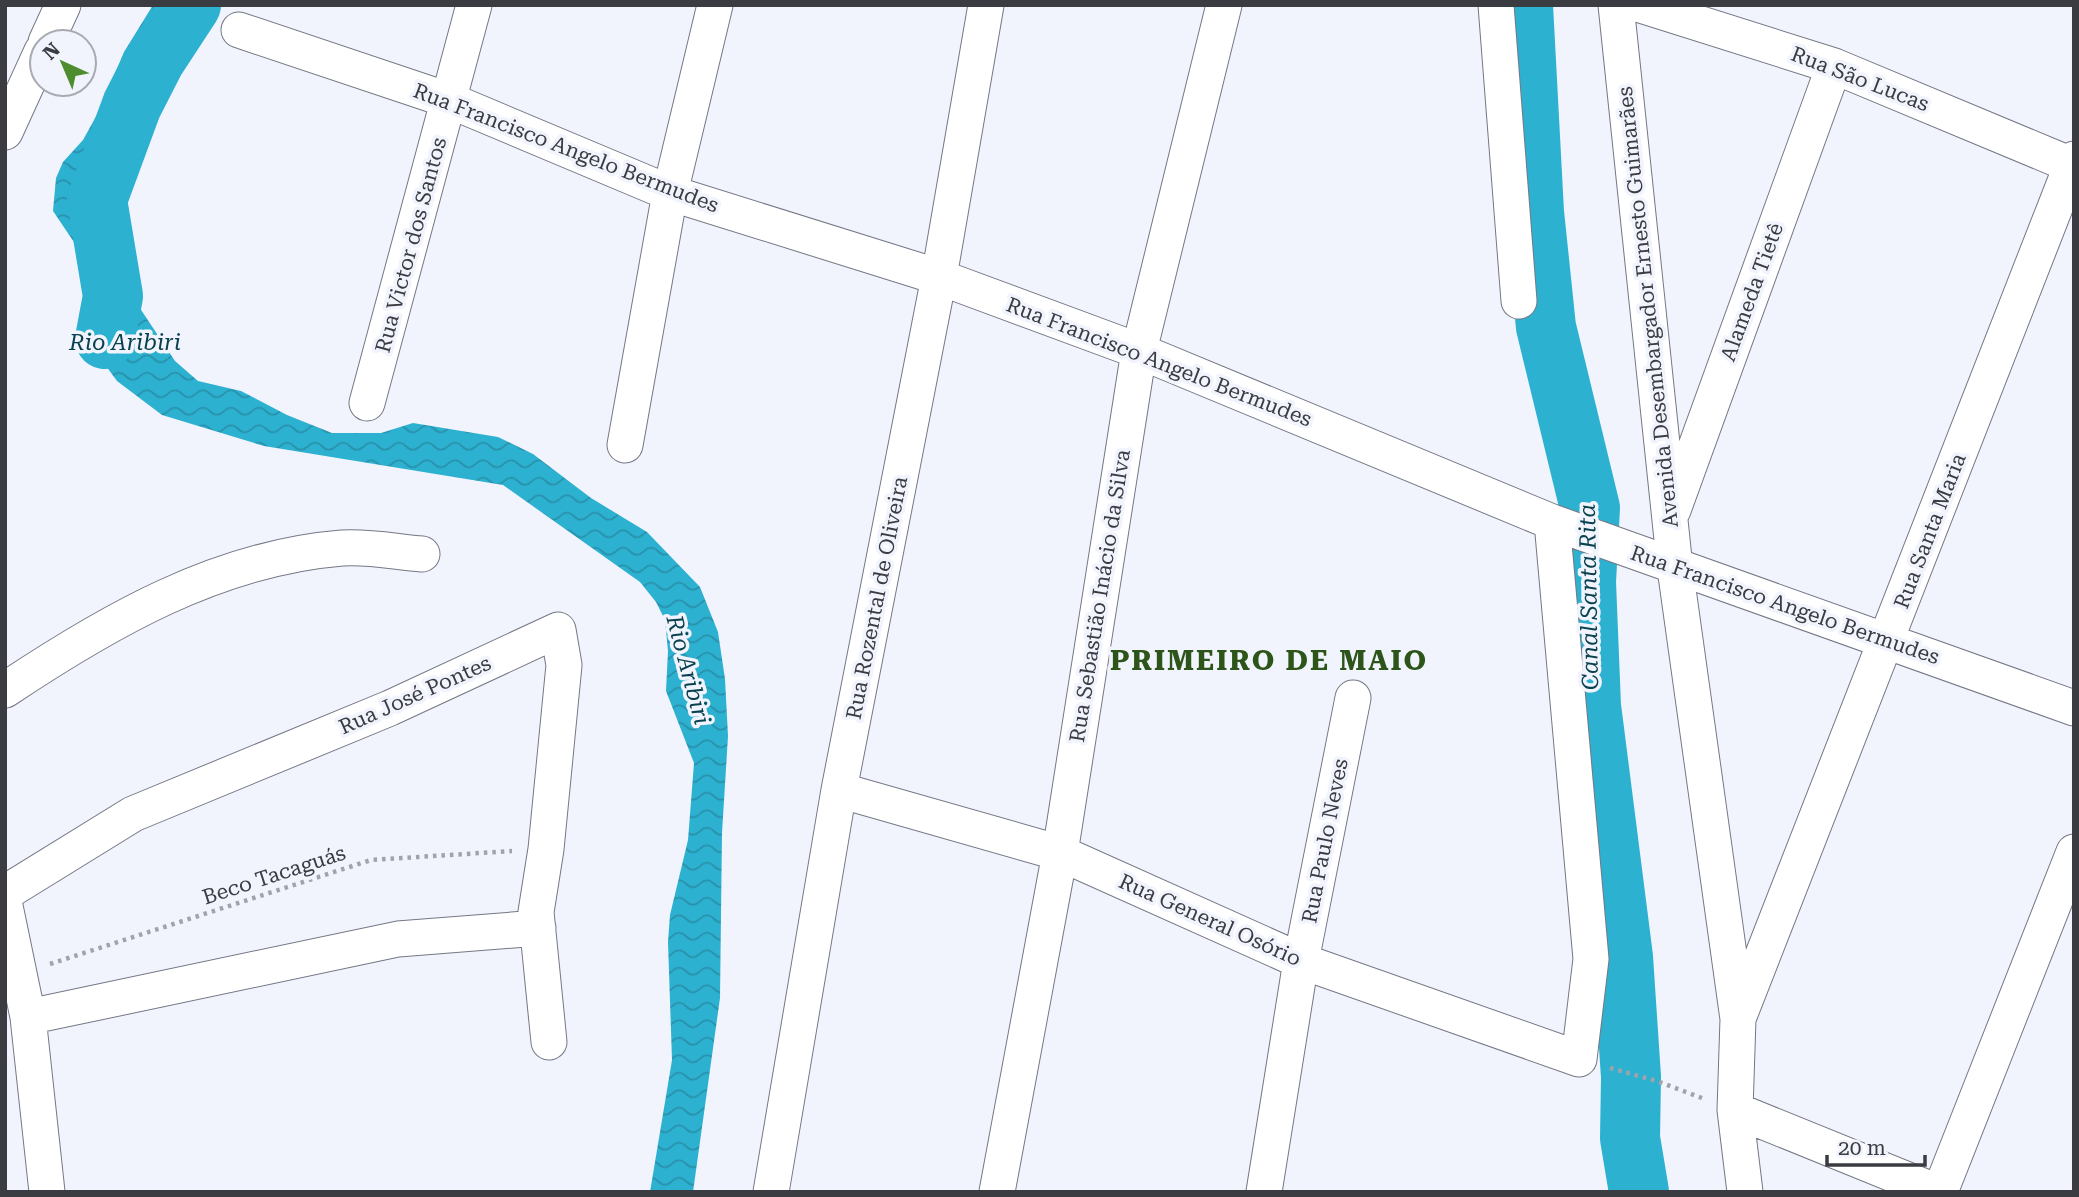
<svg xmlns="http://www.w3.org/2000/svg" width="2079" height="1197" viewBox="0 0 2079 1197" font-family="'Roboto Serif',serif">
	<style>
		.water { fill: url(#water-waves) }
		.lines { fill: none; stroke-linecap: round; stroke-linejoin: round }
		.river { stroke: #2db1d1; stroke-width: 60 }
		.minor-casing { stroke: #747885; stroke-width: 37 }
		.path { stroke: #a1a3aa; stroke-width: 4.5; stroke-dasharray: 3.5 5; stroke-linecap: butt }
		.minor { stroke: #fff; stroke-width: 35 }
		.labels { text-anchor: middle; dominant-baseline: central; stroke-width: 7; stroke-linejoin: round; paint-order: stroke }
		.street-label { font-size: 21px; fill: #3b3c42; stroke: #f1f4fd }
		.water-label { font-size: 23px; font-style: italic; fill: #09414f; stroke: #f1f4fd }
		.district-label { font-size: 28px; font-weight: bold; letter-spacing: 2px; fill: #2d5519; stroke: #f1f4fd }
	</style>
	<defs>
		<pattern id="water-waves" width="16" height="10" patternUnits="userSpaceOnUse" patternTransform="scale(1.75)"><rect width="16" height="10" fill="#2db1d1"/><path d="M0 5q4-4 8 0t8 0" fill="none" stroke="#2891ab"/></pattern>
	</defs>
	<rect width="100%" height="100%" fill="#f1f4fd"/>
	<path class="water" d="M153 5H188L149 74 131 91 120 112 87 188 85 213 98 245 175 361 198 381 241 391 287 415 332 433H381L413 423 498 437 533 454 591 498 647 532 700 587 718 632 725 679 728 736 722 833 720 998 693 1192H650L672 1060 668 942 670 915 688 840 694 763 666 691 668 651 665 620 656 602 640 582 503 485 264 446 162 415 117 381 95 351 90 331 94 301 84 274 82 254 53 211 56 178 63 162 83 140 99 111 124 52Z"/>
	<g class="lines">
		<path class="river" d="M1523 5 1534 212 1546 327 1590 508 1586 582 1591 706 1623 957 1631 1077 1630 1138 1639 1192
			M105 339 113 296 97 200 132 105 155 60 191 5"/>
		<g class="minor-casing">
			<path id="minor" d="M1496 5 1519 301
				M1616 5 1675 568 1738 1019 1735 1110 1745 1192
				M1641 5 1834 66 2074 166
				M239 30 451 101 670 193 939 277 1139 351 1552 522 2074 708
				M46 42 63 5
				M5 132 42 51
				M367 403 474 5
				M625 445 670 193 715 5
				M1673 510 1834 66
				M5 690C107 622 217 558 342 548 368 546 397 552 422 554
				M839 790 1060 853 1301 961 1579 1059 1591 959 1552 522
				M5 893 133 814 390 708 558 630 564 665 546 849 536 912 549 1042
				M5 906 28 1017 47 1192
				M1739 1016 2074 159
				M28 1017 398 939 538 928
				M1735 1110 1937 1192
				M771 1192 839 790 939 277 986 5
				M997 1192 1060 853 1139 351 1224 5
				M1264 1192 1301 961 1353 698
				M1940 1192 2074 852"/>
		</g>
		<path class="path" d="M50 964 371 860 512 851
			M1610 1068 1657 1081 1702 1098"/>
		<use href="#minor" class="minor"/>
	</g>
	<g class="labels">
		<g class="street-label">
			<text transform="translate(1860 79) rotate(21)">Rua São Lucas</text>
			<text transform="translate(566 148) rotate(21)">Rua Francisco Angelo Bermudes</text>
			<text transform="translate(411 245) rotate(-75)">Rua Victor dos Santos</text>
			<text transform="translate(1752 292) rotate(-70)">Alameda Tietê</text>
			<text transform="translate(1648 307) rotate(-96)">Avenida Desembargador Ernesto Guimarães</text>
			<text transform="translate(1159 362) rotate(21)">Rua Francisco Angelo Bermudes</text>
			<text transform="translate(1930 531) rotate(-69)">Rua Santa Maria</text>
			<text transform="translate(1100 596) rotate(-81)">Rua Sebastião Inácio da Silva</text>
			<text transform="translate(877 598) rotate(-79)">Rua Rozental de Oliveira</text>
			<text transform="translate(1785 605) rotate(19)">Rua Francisco Angelo Bermudes</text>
			<text transform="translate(415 695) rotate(-24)">Rua José Pontes</text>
			<text transform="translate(1325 841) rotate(-79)">Rua Paulo Neves</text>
			<text transform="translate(274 875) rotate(-18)">Beco Tacaguás</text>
			<text transform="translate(1210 920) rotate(24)">Rua General Osório</text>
		</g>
		<g class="water-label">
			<text x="125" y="342">Rio Aribiri</text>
			<text transform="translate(1589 597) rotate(-91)">Canal Santa Rita</text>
			<text transform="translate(688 670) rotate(75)">Rio Aribiri</text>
		</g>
		<g class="district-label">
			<text x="1269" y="660">PRIMEIRO DE MAIO</text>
		</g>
	</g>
	<rect width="2079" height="1197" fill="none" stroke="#3b3c42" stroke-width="14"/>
	<g transform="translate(63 63) rotate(316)"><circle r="33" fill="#f1f4fd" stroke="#a8aab2" stroke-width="2"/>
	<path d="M0-5L12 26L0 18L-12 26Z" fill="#4e8d2e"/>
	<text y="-10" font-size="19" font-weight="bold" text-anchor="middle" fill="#3b3c42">N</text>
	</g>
	<path d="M1827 1155v10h98v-10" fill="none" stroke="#3b3c42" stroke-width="3.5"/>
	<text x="1838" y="1155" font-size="21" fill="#3b3c42" stroke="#f1f4fd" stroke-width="5" paint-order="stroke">20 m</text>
</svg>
